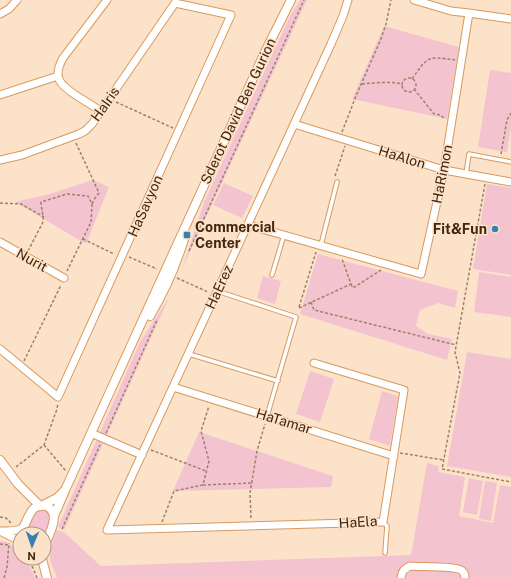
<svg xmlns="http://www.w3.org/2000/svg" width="511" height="578" viewBox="0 0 511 578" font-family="'Public Sans',sans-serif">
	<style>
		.green { fill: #f3c4cf }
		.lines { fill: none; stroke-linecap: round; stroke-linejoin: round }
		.service-casing { stroke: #d8995e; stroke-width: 5.5 }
		.minor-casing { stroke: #d8995e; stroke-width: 9 }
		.tertiary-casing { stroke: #d8995e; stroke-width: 10 }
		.path { stroke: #9c8269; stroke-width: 1.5; stroke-dasharray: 3 2; stroke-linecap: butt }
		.service { stroke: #fff; stroke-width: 3.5 }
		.minor { stroke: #fff; stroke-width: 7 }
		.tertiary { stroke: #fff; stroke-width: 8 }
		.poi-dot { fill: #3780b4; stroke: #fde2ca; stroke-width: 1.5 }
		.labels { text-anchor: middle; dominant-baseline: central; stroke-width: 3; stroke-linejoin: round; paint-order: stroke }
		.street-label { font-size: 14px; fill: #41270e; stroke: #fde2ca }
		.poi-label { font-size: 14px; font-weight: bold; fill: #41270e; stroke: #fde2ca; text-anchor: start }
	</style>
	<rect width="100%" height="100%" fill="#fde2ca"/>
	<path class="green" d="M300 0H307L182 269 204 202 290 16Z
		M384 26 459 47 447 119 352 99Z
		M490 70 511 73V128L507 152 478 147Z
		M93 180 109 187 86 244 15 202 49 194Z
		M224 183 253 196 242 218 213 205Z
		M487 184 511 188V275L473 269Z
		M318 254 458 291 455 308 438 303 420 310 416 326 428 334 452 339 447 360 300 314Z
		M479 272 511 277V317L474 312Z
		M263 276 281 281 275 304 257 298Z
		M170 296 64 530 58 527 140 342Z
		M467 352 511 359V477L447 466Z
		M310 371 334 379 320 422 296 414Z
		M382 391 398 396 390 446 369 439Z
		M199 432 333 476 331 487 173 491Z
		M427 463 438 466 439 472 465 477 459 516 493 523 500 485 511 487V578H57C55 573 53 568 51 563 47 552 53 540 57 530L65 533 101 566 411 555Z
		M469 478 483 481 477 515 463 512Z
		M485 481 497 483 491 521 479 519Z
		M46 509 50 513V522L44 538V534H24L25 531 37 510Z
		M0 541 7 542 19 552 20 558H24C29 564 33 571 35 578H0Z"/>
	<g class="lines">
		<g class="service-casing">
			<path id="service" d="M466 174 469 154 511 162
				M321 245 337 182
				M272 275 284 235
				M217 291 296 317 267 416
				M189 354 278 381
				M383 522 387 526 385 553"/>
		</g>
		<g class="minor-casing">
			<path id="minor" d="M414 0 451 11 469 13 511 19
				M0 14 9 9 17 0
				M0 95 58 76
				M101 111C93 106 85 101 77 96 60 85 52 78 63 58L107 0
				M294 124 444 170 511 182
				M0 160 22 155 79 134 85 131 92 124 175 3 231 15 58 397 0 349
				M248 225 421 274 444 170 469 13
				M0 242 64 278
				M314 363 404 390 383 522 107 530 331 44 343 16 348 0
				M173 387 394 456
				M91 433 142 455
				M0 531C8 531 15 532 23 528
				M2 532 14 538 20 542
				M401 578C402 571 404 569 410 566 421 567 454 566 461 570 464 572 465 575 465 578"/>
		</g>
		<g class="tertiary-casing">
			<path id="tertiary" d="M150 316C164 292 176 266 184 239
				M0 460 18 484 39 505
				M43 505 57 498 63 492
				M54 516 66 488 265 52 291 0
				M21 534C22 530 24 526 26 522 31 511 33 504 47 506 50 508 52 510 53 513 57 521 47 539 44 547
				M42 558 43 563 47 578"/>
		</g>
		<path class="path" d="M402 85a7 7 0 1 1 14 0a7 7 0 1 1-14 0Z
			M412 79C428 56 427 56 455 60
			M362 84C375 83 389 81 402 84
			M414 89 434 114 441 115 444 119
			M116 102 173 128
			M342 132 356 96 381 39 386 24 391 0
			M76 143 99 193 95 198 92 204
			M501 154 507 120 511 113
			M335 176 345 146
			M485 184 455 352 460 373 442 469 511 482
			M0 203 21 204 44 217
			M83 239 114 254
			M28 251 43 222C44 215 41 209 41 202L67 194 88 196 92 204 91 222 67 271
			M189 251 304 0
			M129 257 157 269
			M177 278 208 292
			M351 284 353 288 381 270
			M311 302 314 310 456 345
			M299 307 316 252
			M299 308 351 284 342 259
			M24 361 61 285
			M106 433 157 320
			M44 445 66 471
			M151 450 206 471
			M400 453 444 460
			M16 467 44 445 57 409 58 403
			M203 485 251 483
			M0 517 6 518 12 524
			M251 518 250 493 257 451 265 424
			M162 522 174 491 203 485 209 461 201 431 209 406
			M62 529 100 445
			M0 544 9 545
			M26 558 33 568 37 578
			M4 578 7 567 9 543"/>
		<use href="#service" class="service"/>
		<use href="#minor" class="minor"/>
		<use href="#tertiary" class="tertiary"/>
	</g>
	<g class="poi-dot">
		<circle cx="495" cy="229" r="4"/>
		<rect x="183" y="231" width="8" height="8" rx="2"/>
	</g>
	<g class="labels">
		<g class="street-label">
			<text transform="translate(105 104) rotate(-55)">HaIris</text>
			<text transform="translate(238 111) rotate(-65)">Sderot David Ben Gurion</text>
			<text transform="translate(402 157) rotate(17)">HaAlon</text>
			<text transform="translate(442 174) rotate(-79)">HaRimon</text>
			<text transform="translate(145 206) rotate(-66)">HaSavyon</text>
			<text transform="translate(32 260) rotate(29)">Nurit</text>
			<text transform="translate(219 287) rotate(-65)">HaErez</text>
			<text transform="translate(284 421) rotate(17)">HaTamar</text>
			<text transform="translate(358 522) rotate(-4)">HaEla</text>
		</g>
		<g class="poi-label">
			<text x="195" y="227">Commercial<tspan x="195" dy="16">Center</tspan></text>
			<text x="487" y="229" text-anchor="end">Fit&amp;Fun</text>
		</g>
	</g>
	<g transform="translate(32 546) rotate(182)"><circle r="19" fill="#fde2ca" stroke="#b2977f"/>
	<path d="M0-3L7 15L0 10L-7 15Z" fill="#3780b4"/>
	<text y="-6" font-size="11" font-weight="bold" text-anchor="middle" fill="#41270e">N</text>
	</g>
</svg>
